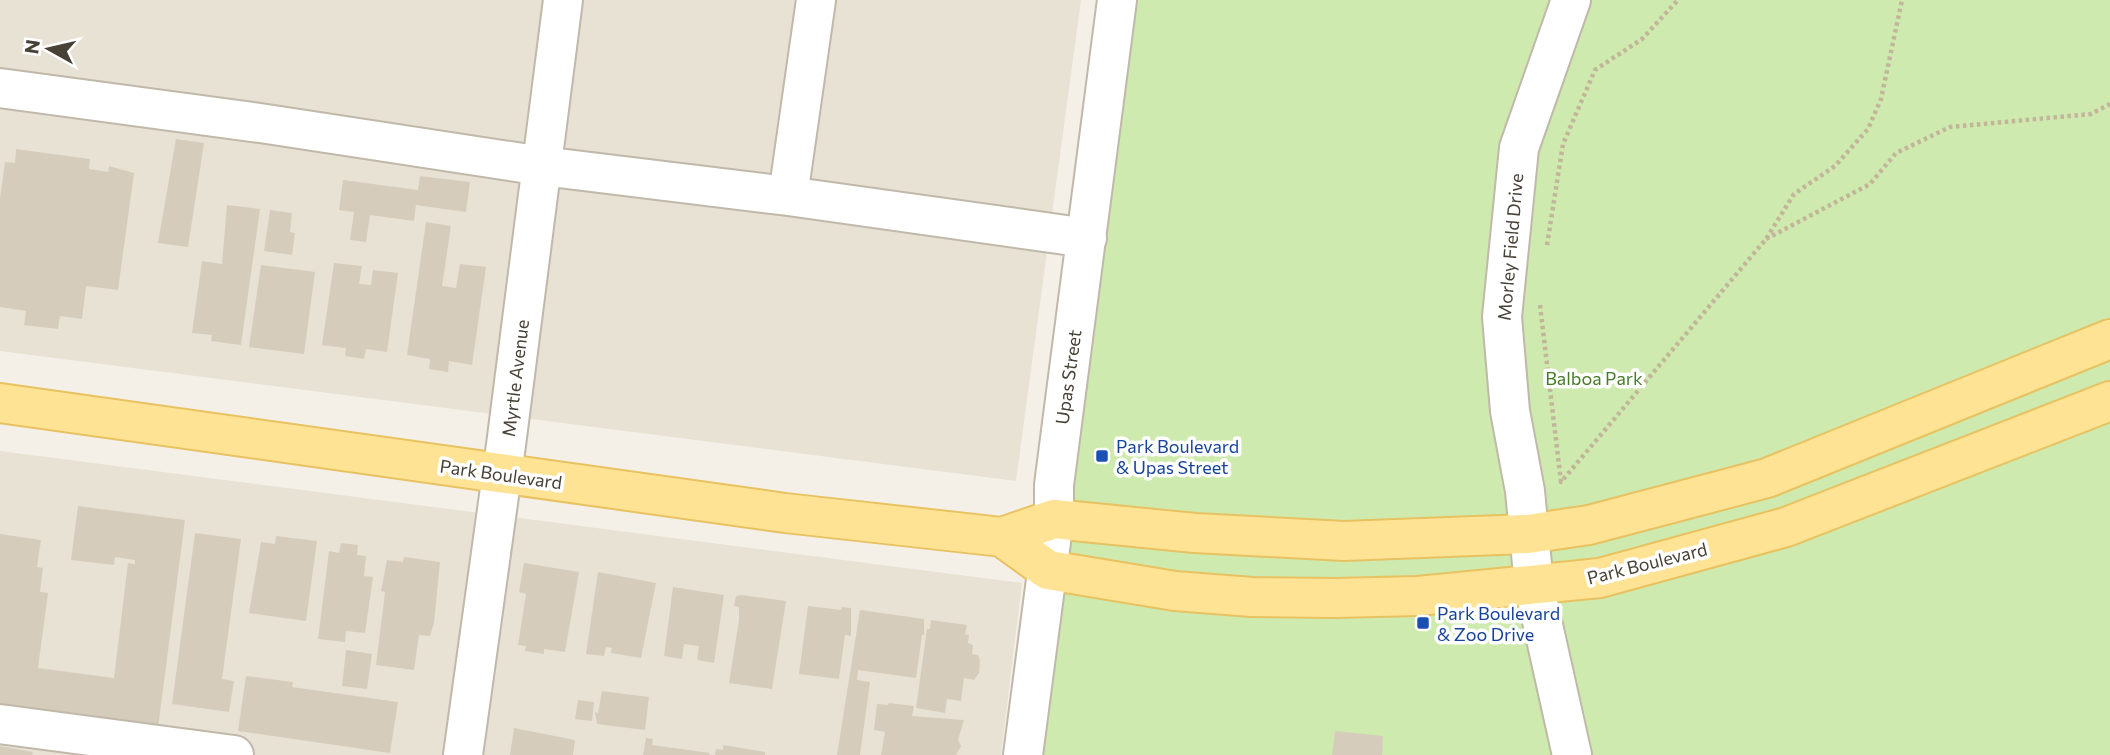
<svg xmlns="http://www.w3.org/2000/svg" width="2110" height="755" viewBox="0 0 2110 755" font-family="Commissioner,sans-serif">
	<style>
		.residential { fill: #e8e2d5 }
		.green { fill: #ceeaae }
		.building { fill: #d6ccbc }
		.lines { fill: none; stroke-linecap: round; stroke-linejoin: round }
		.minor-casing { stroke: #c0b8a9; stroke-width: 42 }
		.major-casing { stroke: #e8c261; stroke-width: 42 }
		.path { stroke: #c2b59a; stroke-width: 4.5; stroke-dasharray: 3.5 3.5; stroke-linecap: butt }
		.minor { stroke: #fff; stroke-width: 38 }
		.major { stroke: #ffe395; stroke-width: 38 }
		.transit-dot { fill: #1a4fb4; stroke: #fff; stroke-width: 2.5 }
		.labels { text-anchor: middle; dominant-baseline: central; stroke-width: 7; stroke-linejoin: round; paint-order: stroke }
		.street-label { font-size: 18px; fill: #474136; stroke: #fff }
		.park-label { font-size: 18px; fill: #457c26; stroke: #fff }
		.transit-label { font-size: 18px; fill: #164399; stroke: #fff; text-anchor: start }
	</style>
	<rect width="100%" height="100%" fill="#f4f0e7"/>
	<path class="residential" d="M0 0H1081L1016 481 0 351Z
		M0 451 1022 583 1001 755H0Z"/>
	<path class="green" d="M1127 0H2110V755H1029Z"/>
	<path class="building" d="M176 139 204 143 188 247 158 243Z
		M16 149 90 159 89 169 108 172 109 166 134 173 118 290 86 286 82 319 60 316 58 329 24 325 26 311 0 307V199L5 162 15 163Z
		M420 176 470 182 466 212 416 205 414 221 370 215 366 242 350 240 354 212 339 210 343 180 418 190Z
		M227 205 260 209 241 345 211 341 212 335 192 333 202 261 222 264Z
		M270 210 292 213 290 232 295 233 292 255 264 251Z
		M426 222 451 226 442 286 456 288 460 264 486 267 472 365 449 361 448 372 429 369 430 359 407 355Z
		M334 263 362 266 359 284 371 285 373 270 398 273 387 352 366 349 364 359 345 356 346 348 322 345Z
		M261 265 315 272 304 354 249 347Z
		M78 506 185 520 158 728 0 707V534L41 540 37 567 43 568 40 592 48 593 38 668 114 678 128 563 135 564V560L115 557 114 565 71 560Z
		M195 533 241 539 222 679 234 681 229 712 172 704Z
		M276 536 317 541 306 621 249 613 261 542 275 544Z
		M341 543 358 545 357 555 366 556 364 576 373 577 365 633 346 631 345 642 318 639 329 551 339 553Z
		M404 557 440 562 434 623 430 636 419 635 414 670 376 665 385 592 381 591 387 560 403 562Z
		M524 563 579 572 565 652 544 649V654L525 651 526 646 518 645 526 594 519 592Z
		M598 572 656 583 641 658 611 653 612 648 606 647 604 656 586 654Z
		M673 587 724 595 714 663 697 660 699 646 684 644 682 659 664 656Z
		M741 595 786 601 772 689 729 683 739 620V607L734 606 736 596Z
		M808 606 841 610 842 607 851 608V636L845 635 839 679 799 674Z
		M860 610 924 619V635H922L916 678 858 670 857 680 870 682 860 755H837Z
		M931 620 967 625 965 634 969 635 968 643 973 645 972 654 978 655 980 661 979 673 974 680 964 678 961 701 947 699 945 713 916 708 927 629H930Z
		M346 650 372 654 367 689 342 686Z
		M246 676 293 682 292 687 398 702 390 753 238 731Z
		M602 691 649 697 645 730 597 724 595 712 598 713Z
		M578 700 594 702 592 721 575 719Z
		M889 703 914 706 912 716 964 720 958 740 961 746 956 755H881L885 732 874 730 877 704 888 705Z
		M514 728 575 740 573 755H510Z
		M1335 731 1383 736 1382 755H1332Z
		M646 738 653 739 652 745 710 753 709 755H643Z
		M723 745 765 752V755H715L716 749 723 750Z
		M0 746 33 752 32 755H0Z"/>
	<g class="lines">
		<g class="minor-casing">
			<path id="minor" d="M1571 0 1519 148 1502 317 1510 411 1525 491 1534 585 1572 755
				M0 88 260 123 542 166 788 196 1087 238
				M788 196 816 0
				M0 724 234 755
				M463 755 506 445 563 0
				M1023 755 1054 519V485L1117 0"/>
		</g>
		<g class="major-casing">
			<path id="major" d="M0 403 785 513 1002 537 1048 570 1175 591 1252 597 1334 598 1418 596 1600 578 1786 527 2110 401
				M1002 537 1054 519 1195 533 1344 541 1528 534 1589 525 1767 478 2110 339"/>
		</g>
		<path class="path" d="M1766 239 1870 184 1896 153 1950 127 2091 114 2110 104
			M1547 245 1563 144 1595 70 1642 39 1678 0
			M1540 305 1561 482 1766 239 1794 194 1835 166 1868 129 1881 99 1902 0"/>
		<use href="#minor" class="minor"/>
		<use href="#major" class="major"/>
	</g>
	<g class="transit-dot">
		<rect x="1095" y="449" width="14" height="14" rx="3.5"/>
		<rect x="1416" y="616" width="14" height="14" rx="3.5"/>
	</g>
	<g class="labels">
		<g class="street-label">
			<text transform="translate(1510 247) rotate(-85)">Morley Field Drive</text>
			<text transform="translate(1068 377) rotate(-82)">Upas Street</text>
			<text transform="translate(515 378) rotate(-83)">Myrtle Avenue</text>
			<text transform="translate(501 474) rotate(8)">Park Boulevard</text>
			<text transform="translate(1647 563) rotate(-14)">Park Boulevard</text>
		</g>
		<g class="park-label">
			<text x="1594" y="378">Balboa Park</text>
		</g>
		<g class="transit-label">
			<text x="1116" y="446">Park Boulevard<tspan x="1116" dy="21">&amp; Upas Street</tspan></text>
			<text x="1437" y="613">Park Boulevard<tspan x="1437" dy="21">&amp; Zoo Drive</tspan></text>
		</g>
	</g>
	<g transform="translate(49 49) rotate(278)" stroke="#ffffff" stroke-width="5" paint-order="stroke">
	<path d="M0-5L12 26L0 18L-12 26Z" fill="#474136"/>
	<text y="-10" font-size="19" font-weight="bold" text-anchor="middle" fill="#474136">N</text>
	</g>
</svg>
